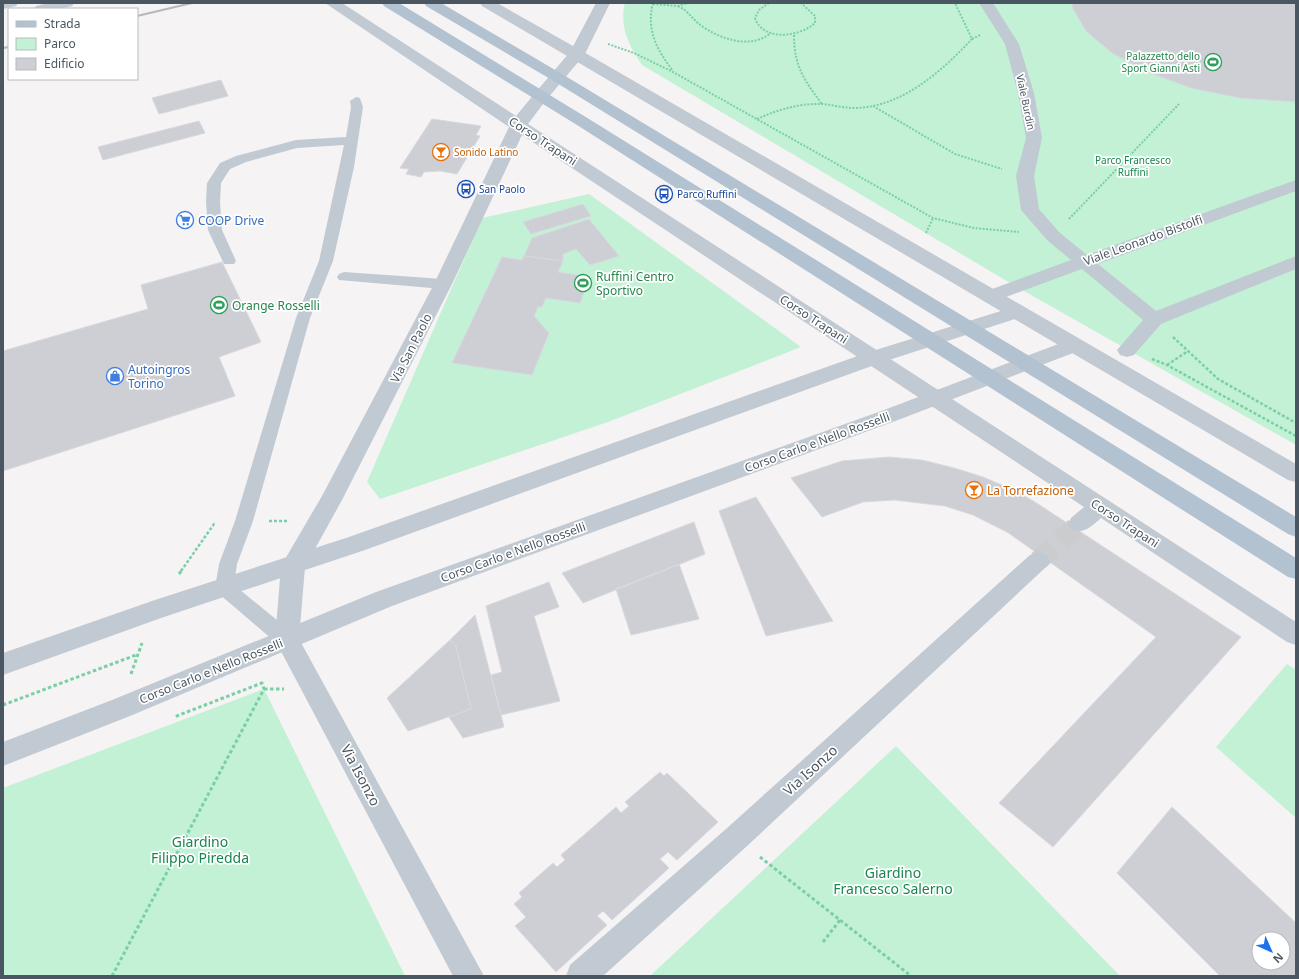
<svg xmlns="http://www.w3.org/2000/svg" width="1299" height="979" viewBox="0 0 1299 979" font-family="'Noto Sans',sans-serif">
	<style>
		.green { fill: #c3f1d5 }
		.building { fill: #cdcfd5; stroke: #d7d9de; fill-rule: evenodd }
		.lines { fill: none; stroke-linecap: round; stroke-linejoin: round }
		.minor-tunnel { stroke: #caccce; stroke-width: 20; stroke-dasharray: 20 10; stroke-linecap: butt }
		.path-far2 { stroke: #7ad0a6; stroke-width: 2; stroke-dasharray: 2 1.5; stroke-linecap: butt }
		.path-far1 { stroke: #7ad0a6; stroke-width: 2.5; stroke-dasharray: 3 2; stroke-linecap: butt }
		.path { stroke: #7ad0a6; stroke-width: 3; stroke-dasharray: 3.5 2.5; stroke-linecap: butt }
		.service { fill: #c1cad2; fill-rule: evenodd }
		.pedestrian { fill: #c1cad2; fill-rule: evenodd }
		.minor { fill: #c1cad2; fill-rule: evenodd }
		.tertiary { fill: #c1cad2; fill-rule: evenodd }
		.primary { fill: #b3c2d1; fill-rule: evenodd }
		.rail { stroke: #b5b8bd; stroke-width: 2 }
		.labels { text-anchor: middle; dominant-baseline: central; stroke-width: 3.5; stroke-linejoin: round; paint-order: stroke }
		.far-leisure-label { font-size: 10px; fill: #27864d; stroke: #fff; text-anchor: end }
		.far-street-label { font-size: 10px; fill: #4a5661; stroke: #fff }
		.far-food-label { font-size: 10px; fill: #c56008; stroke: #fff; text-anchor: start }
		.far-park-label { font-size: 10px; fill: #17864f; stroke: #fff }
		.far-transit-label { font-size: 10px; fill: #164399; stroke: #fff; text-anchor: start }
		.street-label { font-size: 12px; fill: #4a5661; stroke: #fff }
		.shop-label { font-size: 12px; fill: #366cbe; stroke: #fff; text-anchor: start }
		.leisure-label { font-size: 12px; fill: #27864d; stroke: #fff; text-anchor: start }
		.food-label { font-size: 12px; fill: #c56008; stroke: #fff; text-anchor: start }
		.near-street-label { font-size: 14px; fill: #4a5661; stroke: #fff }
		.near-park-label { font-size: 14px; fill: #17864f; stroke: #fff }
	</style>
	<rect width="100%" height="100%" fill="#f5f3f3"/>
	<path class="green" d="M625 3H1296V445L1017 287 642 65C629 46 619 26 625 3Z
		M589 194 801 347 608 422 380 499 367 482 482 218Z
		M1287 664 1296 670V818L1216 747Z
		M264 689 405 976H3V788Z
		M896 746 1120 976H650Z"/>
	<path class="building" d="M1072 3H1296V102L1240 98 1191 88 1148 72 1112 53 1086 31 1073 9Z
		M221 80 228 96 159 114 152 98Z
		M432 119 481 126 476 135 480 136 457 174 440 171 424 172 421 177 406 174 409 169 400 168Z
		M199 121 205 133 103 160 98 147Z
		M583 204 591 216 531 234 523 222Z
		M589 219 619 256 590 265 576 249 563 254V261L524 256 532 238Z
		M524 256 563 261 558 272 590 277 580 303 546 298 542 307H538L534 316 549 333 532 375 452 363 502 257 522 260Z
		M222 262 261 342 219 357 235 396 3 471V351L148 309 141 285Z
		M889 457 922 460 954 468 983 477 1016 491 1035 502 1241 637 1053 847 999 803 1156 637 1007 532 973 515 945 506 894 500 863 502 822 517 791 478 842 461Z
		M756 497 833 621 766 636 719 511Z
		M694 522 705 554 583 603 562 573Z
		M679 564 699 619 631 635 616 589Z
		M549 582 559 607 534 616 560 701 501 715 491 675 502 672 486 606Z
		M475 615 504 727 463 738 449 717 471 709 456 646 450 640Z
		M450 640 456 646 471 709 408 731 387 698Z
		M660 772 664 776 667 773 718 822 677 860 668 852 660 859 669 868 612 920 603 911 597 916 607 925 556 972 515 926 526 917 514 904 522 897 519 893 553 863 557 867 565 860 561 855 616 807 621 813 629 806 625 802Z
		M1172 807 1296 923V976H1220L1117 873ZM1259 939H1283V963H1259Z"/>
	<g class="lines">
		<path class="minor-tunnel" d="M1038 561 1079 524"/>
		<path class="path-far2" d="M653 3C646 30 657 50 673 71
			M769 3 759 10 755 18C763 42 800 37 815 23V16L801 3
			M653 4 678 6 688 3
			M678 6C687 10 692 18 699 24 719 39 750 50 771 33
			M794 35C794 66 804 80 822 104
			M972 39 980 35
			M608 44 634 53 673 72 933 218 974 228 1019 232
			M873 106 955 154 1002 169
			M757 119C777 110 800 103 822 104 833 105 844 108 855 108 902 107 941 72 972 39L955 3
			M1069 219 1179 104
			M926 233 933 218"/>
		<path class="path-far1" d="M1173 337 1218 379 1296 423
			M1152 359 1167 365 1296 436
			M1167 365 1188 351
			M269 521H288
			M181 571 214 524H216"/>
		<path class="path" d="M179 574 182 570
			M131 674 142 643
			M264 689H284
			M3 705 136 655
			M760 857 911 976
			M823 942 840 920
			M112 976 264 689 262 683 174 717"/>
		<path class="service" d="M356 97 360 98 363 107 354 167 333 261 310 318 253 521 237 564 234 585 294 634 296 640 294 646 287 648 280 646 218 593 215 588 219 564 235 521 296 318 319 261 344 145 297 148 246 162 230 169 221 183 220 202 222 230 236 261 234 264H224L208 230 206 202 207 183 220 163 236 156 296 140 346 137 351 107 350 101Z
			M344 272 443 279 448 281 450 284 448 287 443 289 339 280 337 277 339 274Z"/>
		<path class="pedestrian" d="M979 3H993L1019 44 1034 93 1042 138 1034 176 1039 209 1059 232 1087 255 1296 180V191L1098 264 1156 311 1296 256V269L1161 324 1134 355 1127 357 1120 355 1117 350 1143 320 1082 269 998 300 991 302 984 300 982 296 984 292 1071 260 1047 240 1021 210 1016 176 1026 138 1018 93 1005 44Z"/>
		<path class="minor" d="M325 3H342L516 116 535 93H547L549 96 528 124 1296 622V645L1287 642 1101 518C1091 527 1084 534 1071 530L1068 524 1071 518 1084 507 522 135 452 284 342 500 305 567 299 639 484 976H453L275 640 281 566 322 496 434 284 509 127Z
			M480 3H497L582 51 1296 464V482L1288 480 482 6Z
			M1038 552 1046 555 1050 561 1046 567 746 847 603 976H566L570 965 726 829 1030 555Z"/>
		<path class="tertiary" d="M3 3H18L16 6 3 9Z
			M48 3H74L72 6 60 9H34L36 6Z
			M596 3H610L585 54 547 99H535L533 96 535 93 570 52Z
			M1017 306 1024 308 1027 312 1024 316 880 363 365 550 161 618 3 675V653L155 600 349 537 866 353Z
			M1074 338 1081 340 1084 345 1081 350 898 420 392 606 130 716 3 766V742L112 700 376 592 884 410Z"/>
		<path class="primary" d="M382 3H399L589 119 1296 558V579L1288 577 577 125 384 6Z
			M424 3H441L562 74 1296 517V537L1288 534 552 80 426 6Z"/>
		<path class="rail" d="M137 16 192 3
			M3 48 9 47"/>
	</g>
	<defs>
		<g id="stadium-ring" transform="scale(0.9)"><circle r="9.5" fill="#fff" stroke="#2e9e5b" stroke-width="1.5"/><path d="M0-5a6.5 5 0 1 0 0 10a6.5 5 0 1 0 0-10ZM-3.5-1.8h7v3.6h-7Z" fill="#2e9e5b"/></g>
		<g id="bar-ring" transform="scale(0.9)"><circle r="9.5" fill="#fff" stroke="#e8710a" stroke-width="1.5"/><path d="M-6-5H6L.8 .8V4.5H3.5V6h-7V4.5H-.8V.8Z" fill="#e8710a"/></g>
		<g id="bus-ring" transform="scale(0.9)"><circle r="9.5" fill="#fff" stroke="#1a4fb4" stroke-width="1.5"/><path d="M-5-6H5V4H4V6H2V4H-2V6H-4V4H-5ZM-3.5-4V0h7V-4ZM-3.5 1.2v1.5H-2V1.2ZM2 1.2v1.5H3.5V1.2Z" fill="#1a4fb4"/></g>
		<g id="supermarket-ring" transform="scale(0.9)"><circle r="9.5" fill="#fff" stroke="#3f7fe0" stroke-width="1.5"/><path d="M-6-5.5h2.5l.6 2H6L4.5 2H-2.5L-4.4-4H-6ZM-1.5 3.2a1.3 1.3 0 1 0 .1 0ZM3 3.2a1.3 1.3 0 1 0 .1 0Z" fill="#3f7fe0"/></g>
		<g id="shop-ring" transform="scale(0.9)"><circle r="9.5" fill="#fff" stroke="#3f7fe0" stroke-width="1.5"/><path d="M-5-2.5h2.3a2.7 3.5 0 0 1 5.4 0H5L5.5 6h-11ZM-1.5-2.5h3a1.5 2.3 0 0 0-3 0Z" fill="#3f7fe0"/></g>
	</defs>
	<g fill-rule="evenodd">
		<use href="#stadium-ring" x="1213" y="62"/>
		<use href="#bar-ring" x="441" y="152"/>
		<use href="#bus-ring" x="466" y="189"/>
		<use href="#bus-ring" x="664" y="194"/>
		<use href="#supermarket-ring" x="185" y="220"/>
		<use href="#stadium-ring" x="583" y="283"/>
		<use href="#stadium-ring" x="219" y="305"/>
		<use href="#shop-ring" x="115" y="376"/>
		<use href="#bar-ring" x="974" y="490"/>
	</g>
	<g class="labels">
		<g class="far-leisure-label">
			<text x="1200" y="56">Palazzetto dello<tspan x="1200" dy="12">Sport Gianni Asti</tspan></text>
		</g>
		<g class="far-street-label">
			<text transform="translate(1026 102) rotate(78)">Viale Burdin</text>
		</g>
		<g class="far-food-label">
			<text x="454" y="152">Sonido Latino</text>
		</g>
		<g class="far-park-label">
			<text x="1133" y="160">Parco Francesco<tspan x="1133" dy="12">Ruffini</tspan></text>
		</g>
		<g class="far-transit-label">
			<text x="479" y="189">San Paolo</text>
			<text x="677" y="194">Parco Ruffini</text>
		</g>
		<g class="street-label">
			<text transform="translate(543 141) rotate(33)">Corso Trapani</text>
			<text transform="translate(1143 240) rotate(-20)">Viale Leonardo Bistolfi</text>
			<text transform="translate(814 319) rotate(33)">Corso Trapani</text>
			<text transform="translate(411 348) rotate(-63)">Via San Paolo</text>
			<text transform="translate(817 442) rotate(-20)">Corso Carlo e Nello Rosselli</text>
			<text transform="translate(1125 523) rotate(33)">Corso Trapani</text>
			<text transform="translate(513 552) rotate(-20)">Corso Carlo e Nello Rosselli</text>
			<text transform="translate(211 671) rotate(-22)">Corso Carlo e Nello Rosselli</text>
		</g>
		<g class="shop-label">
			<text x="198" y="220">COOP Drive</text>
			<text x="128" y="369">Autoingros<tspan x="128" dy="14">Torino</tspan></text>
		</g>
		<g class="leisure-label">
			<text x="596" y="276">Ruffini Centro<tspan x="596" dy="14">Sportivo</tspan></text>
			<text x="232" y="305">Orange Rosselli</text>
		</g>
		<g class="food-label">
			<text x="987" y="490">La Torrefazione</text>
		</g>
		<g class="near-street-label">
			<text transform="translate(810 770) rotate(-42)">Via Isonzo</text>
			<text transform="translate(361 775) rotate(62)">Via Isonzo</text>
		</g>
		<g class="near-park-label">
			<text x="200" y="841">Giardino<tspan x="200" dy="16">Filippo Piredda</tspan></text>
			<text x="893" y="872">Giardino<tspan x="893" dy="16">Francesco Salerno</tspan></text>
		</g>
	</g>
	<rect width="1299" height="979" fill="none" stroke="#4a5661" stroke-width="8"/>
	<rect x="8" y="8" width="130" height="72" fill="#ffffff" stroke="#b7bbc0"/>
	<rect x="16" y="21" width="20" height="6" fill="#b3c2d1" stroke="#b7bbc0"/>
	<text x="44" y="28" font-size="12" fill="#4a5661">Strada</text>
	<rect x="16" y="38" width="20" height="12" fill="#c3f1d5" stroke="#b7bbc0"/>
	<text x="44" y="48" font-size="12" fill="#4a5661">Parco</text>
	<rect x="16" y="58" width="20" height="12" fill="#cdcfd5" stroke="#b7bbc0"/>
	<text x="44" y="68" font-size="12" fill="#4a5661">Edificio</text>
	<g transform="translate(1271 951) rotate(135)"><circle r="19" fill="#ffffff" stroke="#b7bbc0"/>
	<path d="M0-3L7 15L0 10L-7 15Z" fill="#1a73e8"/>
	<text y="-6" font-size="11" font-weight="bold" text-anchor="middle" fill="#4a5661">N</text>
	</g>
</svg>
